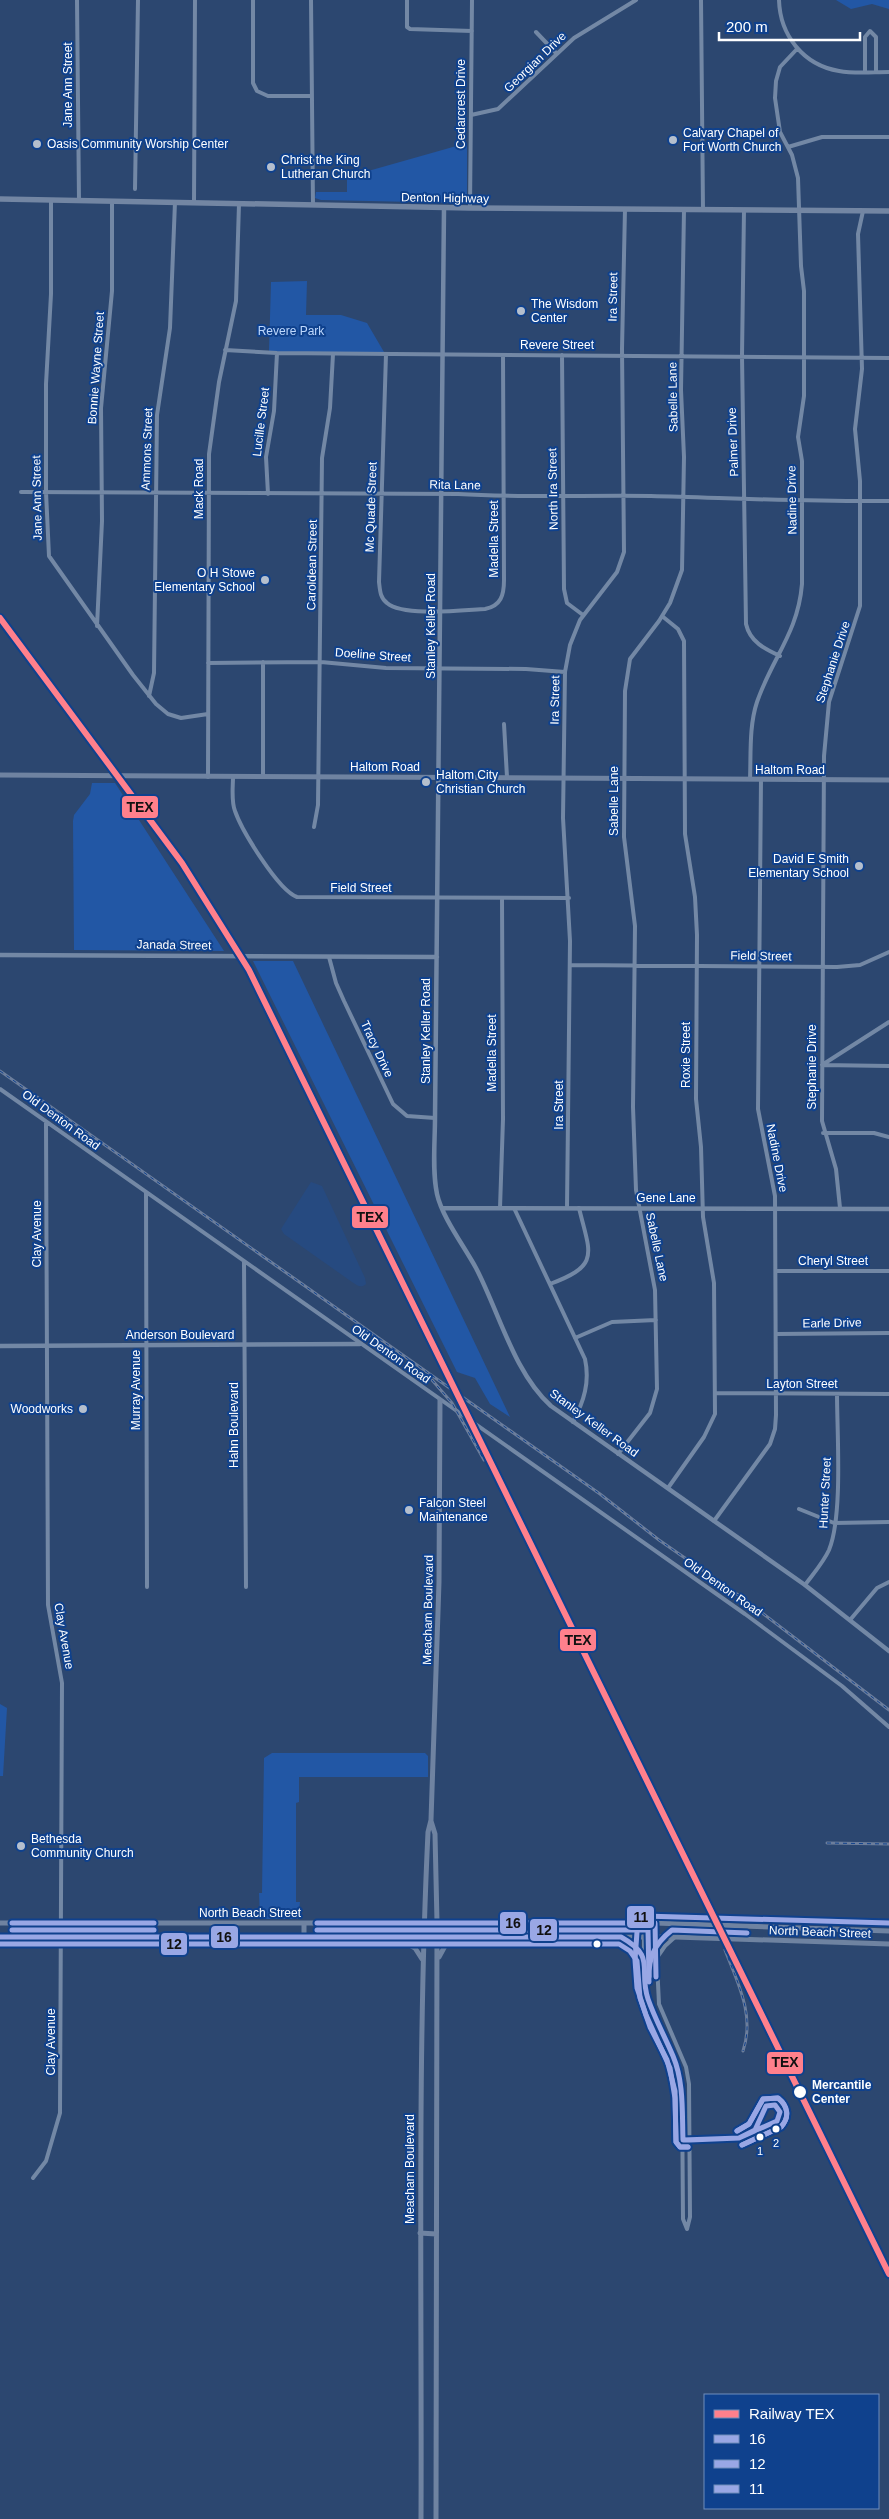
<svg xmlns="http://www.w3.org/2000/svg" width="889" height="2519" viewBox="0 0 889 2519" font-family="Helvetica,sans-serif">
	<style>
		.green { fill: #2257a5 }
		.water { fill: #264a80 }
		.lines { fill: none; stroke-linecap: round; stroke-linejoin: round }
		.minor { stroke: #7388a5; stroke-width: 4 }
		.tertiary { stroke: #7388a5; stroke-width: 4.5 }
		.secondary { stroke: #6f83a1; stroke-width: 5 }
		.primary { stroke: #7386a3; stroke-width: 5.5 }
		.rail-casing { stroke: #6c7e9c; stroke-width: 3 }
		.rail { stroke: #0f418d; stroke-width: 1; stroke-dasharray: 4; stroke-linecap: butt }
		.bus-1-casing { stroke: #0f418d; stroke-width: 9 }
		.bus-2-casing { stroke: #0f418d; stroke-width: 9 }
		.bus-3-casing { stroke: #0f418d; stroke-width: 9 }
		.bus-1 { stroke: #99a7e5; stroke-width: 5 }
		.bus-2 { stroke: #99a7e5; stroke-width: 5 }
		.bus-3 { stroke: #99a7e5; stroke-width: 5 }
		.rail-1-casing { stroke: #0f418d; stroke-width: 10 }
		.rail-1 { stroke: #ff808c; stroke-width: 6 }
		.poi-dot { fill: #b5bfcd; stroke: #0f418d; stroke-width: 2 }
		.bus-dot { fill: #fff; stroke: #0f418d; stroke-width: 2 }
		.labels { text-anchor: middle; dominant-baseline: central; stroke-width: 4; stroke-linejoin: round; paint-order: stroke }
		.bus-label { font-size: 11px; fill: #fff; stroke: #0f418d }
		.street-label { font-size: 12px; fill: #fff; stroke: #0f418d }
		.poi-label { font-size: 12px; fill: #fff; stroke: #0f418d; text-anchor: start }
		.park-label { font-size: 12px; fill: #bed8fd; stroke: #0f418d }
		.stop-label { font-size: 12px; font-weight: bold; fill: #fff; stroke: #0f418d; text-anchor: start }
		.line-badge { stroke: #0f418d; stroke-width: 2 }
		.pale-badge-label { font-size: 14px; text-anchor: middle; font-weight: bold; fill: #111 }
	</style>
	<rect width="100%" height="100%" fill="#2c4770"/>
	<path class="green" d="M836 0H889V9L872 4 851 9Z
		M467 143V200L462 203 321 200 315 198 316 192H347V177Z
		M307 281 306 315H341L367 323 384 352H269L271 282Z
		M92 783H115L224 951 74 950 73 821 74 815 90 794Z
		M253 961H293L510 1417 490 1404 475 1378 457 1372Z
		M0 1704 7 1708 3 1776H0Z
		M272 1753H425L428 1756V1777H299V1802L296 1803V1902H300L298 1919H263L260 1916 259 1893H262L264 1758Z"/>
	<path class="water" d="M311 1182 322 1186 365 1278 366 1284C361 1289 357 1285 352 1282L284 1234 281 1229Z"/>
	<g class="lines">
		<path class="minor" d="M77 0 79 201
			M253 0V83L257 91 268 96H311
			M311 0 313 205
			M407 0V27L410 29 472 31
			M701 0 703 210
			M779 0C780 35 803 65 839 71 855 74 873 72 889 72
			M536 32 556 53
			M865 72V37L870 31 876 37V72
			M471 115 498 109 574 38 636 0
			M788 147 822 137H889
			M135 189 138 0
			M51 200V294L46 384V492L49 556 133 675 156 704 168 714 181 718 208 714
			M194 203 195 0
			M470 208 472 0
			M744 210 742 356 746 624C750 642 765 649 780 656
			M225 350 277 353 889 358
			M386 354 379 582C380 590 380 598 387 603 403 617 464 610 485 609 501 606 504 595 504 580L503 355
			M562 355 564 589 567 603 583 615
			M21 492 458 494C522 498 586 495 651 496 730 498 809 502 889 501
			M268 494 266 457 274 411 277 353
			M662 616 678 629 684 641 685 834 695 897 697 935 696 1099 701 1147 703 1217 714 1283 715 1414 704 1437 668 1488
			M97 626 102 521 101 408 112 291V201
			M208 663 321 662 386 668 526 669 565 672
			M149 696 154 673 157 415 170 328 175 202
			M504 724 507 777
			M208 777 209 454 219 382 236 301 239 204
			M233 777C233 787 231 801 235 811 242 831 278 890 297 897L569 898
			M263 777V662
			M750 779C751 754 749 726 757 702 772 658 798 633 802 584V461L798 437 804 396V291L801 266 798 178 792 155 780 132 775 98 776 81 780 67 797 49
			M314 827 318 805 322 458 330 408 333 354
			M329 957 336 983 344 1001 393 1104 407 1116 435 1118
			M570 965 837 967 860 965 889 952
			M822 1065 889 1022
			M822 1065 889 1066
			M0 1089 745 1614 842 1686 889 1727
			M823 1133H874L889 1137
			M146 1192 147 1587
			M500 1208 503 1119 502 898
			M514 1208 585 1359C590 1382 584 1401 573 1422
			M567 1208 570 941 563 818 565 672 570 645 580 620 617 572 624 552 622 349 625 209
			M840 1208 836 1169 822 1121 824 756 829 702 860 606V481L855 429 862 369 858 234 863 211
			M244 1262 246 1587
			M776 1271H889
			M550 1284C601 1265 590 1254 579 1208
			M776 1334 889 1333
			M575 1338 612 1322 656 1320
			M715 1393 889 1394
			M618 1454 650 1413 657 1389 655 1290 636 1190 633 1107 635 926 624 837 625 691 630 659 659 621 670 603 682 570 684 457 681 390 684 210
			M799 1509 834 1523 889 1522
			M714 1521 770 1444 775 1429 776 1415 775 1196 758 1109 761 779
			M805 1585C813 1574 823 1563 829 1550 843 1516 837 1433 837 1394
			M850 1620 877 1588 889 1582
			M644 1923V1981L647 1996 657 2024 674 2057 682 2090 683 2219 687 2229
			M655 1923 659 2004 686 2067 689 2084 690 2217 687 2229
			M623 1938 635 1945 643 1957
			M656 1959 665 1946 675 1937
			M33 2178 46 2161 60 2113 62 1683 48 1605 46 1123"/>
		<path class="tertiary" d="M444 208 435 1118C435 1142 432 1170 437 1194 442 1217 464 1246 476 1268 499 1312 514 1373 551 1406L805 1585 889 1651
			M0 955 437 957
			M443 1208 889 1209
			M0 1346 360 1344"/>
		<path class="secondary" d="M0 775 889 780
			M431 1821 435 1834 437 1922 436 2519
			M0 1923H655L889 1931
			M304 1923V1937
			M541 1923V1938
			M578 1923V1938
			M0 1937H675L889 1944
			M399 1939 415 1948 422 1959
			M439 1957 445 1946 457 1939
			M420 2233 436 2234
			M421 2519C422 2290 417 2061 428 1832L431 1820 439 1582 440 1400"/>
		<path class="primary" d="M0 199 470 208 889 211"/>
		<g class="rail-casing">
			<path id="rail" d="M0 1071 600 1494 659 1540 744 1599 889 1710
				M432 1380 452 1403 484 1460
				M827 1843 889 1844
				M725 1950C738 1984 755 2015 743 2051"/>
		</g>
		<use href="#rail" class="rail"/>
		<g class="bus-1-casing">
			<path id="bus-1" d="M12 1923H154
				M317 1923H655L656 1977
				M0 1937H621C657 1957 638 1969 648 1999 655 2019 665 2037 673 2056 684 2082 682 2112 683 2140L739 2138
				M775 2105 780 2112 777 2121 739 2138 755 2130 766 2106Z
				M690 2140 739 2138"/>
		</g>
		<g class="bus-2-casing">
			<path id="bus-2" d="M12 1930H154
				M317 1930H648L649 1977
				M0 1944H619L630 1951 637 1961 640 1998 650 2027 667 2060 675 2091 676 2142 680 2147H688
				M737 2131 749 2124 763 2099 778 2098C788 2106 790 2117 781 2127L742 2145"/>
		</g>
		<g class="bus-3-casing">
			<path id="bus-3" d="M649 1982C648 1959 653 1945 672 1930L747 1933
				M737 2131 749 2124 763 2099 778 2098C788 2106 790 2117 781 2127L742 2145
				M688 2147H680L676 2142 675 2098 670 2068 646 2015 637 1988 635 1960 638 1918 644 1916 889 1923"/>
		</g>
		<use href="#bus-1" class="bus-1"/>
		<use href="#bus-2" class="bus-2"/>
		<use href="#bus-3" class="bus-3"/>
		<g class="rail-1-casing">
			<path id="rail-1" d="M0 618 182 863 249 970 889 2274"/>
		</g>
		<use href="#rail-1" class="rail-1"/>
	</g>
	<g class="poi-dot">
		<circle cx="673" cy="140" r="5"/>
		<circle cx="37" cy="144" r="5"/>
		<circle cx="271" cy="167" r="5"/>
		<circle cx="521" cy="311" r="5"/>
		<circle cx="265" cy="580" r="5"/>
		<circle cx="426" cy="782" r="5"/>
		<circle cx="859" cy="866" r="5"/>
		<circle cx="83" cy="1409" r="5"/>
		<circle cx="409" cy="1510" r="5"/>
		<circle cx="21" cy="1846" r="5"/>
	</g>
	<g class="bus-dot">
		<circle cx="597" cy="1944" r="4.5"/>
		<circle cx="800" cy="2092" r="7"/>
		<circle cx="776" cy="2129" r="4.5"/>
		<circle cx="760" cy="2137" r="4.5"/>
	</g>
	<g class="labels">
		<g class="bus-label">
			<text x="776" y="2143">2</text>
			<text x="760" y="2151">1</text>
		</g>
		<g class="street-label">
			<text transform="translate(535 62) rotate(-44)">Georgian Drive</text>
			<text transform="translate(68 85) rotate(-90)">Jane Ann Street</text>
			<text transform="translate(461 104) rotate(-90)">Cedarcrest Drive</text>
			<text transform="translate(445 198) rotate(1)">Denton Highway</text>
			<text transform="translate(613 297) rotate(-89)">Ira Street</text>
			<text x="557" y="345">Revere Street</text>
			<text transform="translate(96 368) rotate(-86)">Bonnie Wayne Street</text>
			<text transform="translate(673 397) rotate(-91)">Sabelle Lane</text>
			<text transform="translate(261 422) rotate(-83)">Lucille Street</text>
			<text transform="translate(733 442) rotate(-92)">Palmer Drive</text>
			<text transform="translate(147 449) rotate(-88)">Ammons Street</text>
			<text transform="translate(455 485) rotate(1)">Rita Lane</text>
			<text transform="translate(199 489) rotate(-90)">Mack Road</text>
			<text transform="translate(553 489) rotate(-91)">North Ira Street</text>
			<text transform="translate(37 498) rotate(-91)">Jane Ann Street</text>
			<text transform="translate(792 500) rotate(-91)">Nadine Drive</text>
			<text transform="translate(371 507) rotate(-88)">Mc Quade Street</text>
			<text transform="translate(494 539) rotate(-90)">Madella Street</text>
			<text transform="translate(312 565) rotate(-89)">Caroldean Street</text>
			<text transform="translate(431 626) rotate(-90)">Stanley Keller Road</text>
			<text transform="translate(373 655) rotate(4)">Doeline Street</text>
			<text transform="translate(833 662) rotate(-72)">Stephanie Drive</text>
			<text transform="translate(555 700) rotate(-89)">Ira Street</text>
			<text x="385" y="767">Haltom Road</text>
			<text x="790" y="770">Haltom Road</text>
			<text transform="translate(614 801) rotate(-90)">Sabelle Lane</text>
			<text x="361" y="888">Field Street</text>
			<text transform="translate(174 945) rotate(1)">Janada Street</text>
			<text transform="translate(761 956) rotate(1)">Field Street</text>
			<text transform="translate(426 1031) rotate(-90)">Stanley Keller Road</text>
			<text transform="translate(377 1049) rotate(65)">Tracy Drive</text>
			<text transform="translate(492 1053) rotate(-90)">Madella Street</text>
			<text transform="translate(686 1055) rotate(-90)">Roxie Street</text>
			<text transform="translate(812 1067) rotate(-90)">Stephanie Drive</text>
			<text transform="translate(559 1105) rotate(-90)">Ira Street</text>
			<text transform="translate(61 1120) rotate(36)">Old Denton Road</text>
			<text transform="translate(777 1158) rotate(79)">Nadine Drive</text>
			<text x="666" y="1198">Gene Lane</text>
			<text transform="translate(37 1234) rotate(-90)">Clay Avenue</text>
			<text transform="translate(657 1247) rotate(78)">Sabelle Lane</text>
			<text x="833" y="1261">Cheryl Street</text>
			<text transform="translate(832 1323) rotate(-1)">Earle Drive</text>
			<text x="180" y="1335">Anderson Boulevard</text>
			<text transform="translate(391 1354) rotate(35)">Old Denton Road</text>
			<text x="802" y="1384">Layton Street</text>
			<text transform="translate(136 1390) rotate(-90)">Murray Avenue</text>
			<text transform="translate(594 1423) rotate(36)">Stanley Keller Road</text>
			<text transform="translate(234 1425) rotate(-90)">Hahn Boulevard</text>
			<text transform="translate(825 1493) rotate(-87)">Hunter Street</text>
			<text transform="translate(723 1587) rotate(35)">Old Denton Road</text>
			<text transform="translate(428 1610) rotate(-89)">Meacham Boulevard</text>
			<text transform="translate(64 1636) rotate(80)">Clay Avenue</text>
			<text x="250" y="1913">North Beach Street</text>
			<text transform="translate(820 1932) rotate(2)">North Beach Street</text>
			<text transform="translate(51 2042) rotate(-90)">Clay Avenue</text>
			<text transform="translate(410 2169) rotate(-90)">Meacham Boulevard</text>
		</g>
		<g class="poi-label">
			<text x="683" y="133">Calvary Chapel of<tspan x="683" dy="14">Fort Worth Church</tspan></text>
			<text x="47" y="144">Oasis Community Worship Center</text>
			<text x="281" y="160">Christ the King<tspan x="281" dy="14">Lutheran Church</tspan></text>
			<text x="531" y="304">The Wisdom<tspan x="531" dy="14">Center</tspan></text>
			<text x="255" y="573" text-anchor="end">O H Stowe<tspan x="255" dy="14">Elementary School</tspan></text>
			<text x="436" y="775">Haltom City<tspan x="436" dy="14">Christian Church</tspan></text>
			<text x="849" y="859" text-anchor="end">David E Smith<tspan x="849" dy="14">Elementary School</tspan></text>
			<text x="73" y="1409" text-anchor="end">Woodworks</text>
			<text x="419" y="1503">Falcon Steel<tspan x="419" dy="14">Maintenance</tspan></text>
			<text x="31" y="1839">Bethesda<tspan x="31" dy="14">Community Church</tspan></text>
		</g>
		<g class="park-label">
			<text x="291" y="331">Revere Park</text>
		</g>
		<g class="stop-label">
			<text x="812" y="2085">Mercantile<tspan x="812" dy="14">Center</tspan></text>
		</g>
	</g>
	<g class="line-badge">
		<rect x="121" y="795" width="38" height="24" rx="5" fill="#ff808c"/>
		<rect x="351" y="1205" width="38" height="24" rx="5" fill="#ff808c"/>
		<rect x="559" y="1628" width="38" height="24" rx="5" fill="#ff808c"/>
		<rect x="626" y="1905" width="29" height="24" rx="5" fill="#99a7e5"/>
		<rect x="499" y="1911" width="28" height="24" rx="5" fill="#99a7e5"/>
		<rect x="529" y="1918" width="29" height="24" rx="5" fill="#99a7e5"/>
		<rect x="210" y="1925" width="29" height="24" rx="5" fill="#99a7e5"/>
		<rect x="160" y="1932" width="28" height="24" rx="5" fill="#99a7e5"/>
		<rect x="766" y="2051" width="38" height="24" rx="5" fill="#ff808c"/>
	</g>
	<g class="pale-badge-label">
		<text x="140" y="812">TEX</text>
		<text x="370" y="1222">TEX</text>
		<text x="578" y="1645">TEX</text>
		<text x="641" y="1922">11</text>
		<text x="513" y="1928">16</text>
		<text x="544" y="1935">12</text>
		<text x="224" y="1942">16</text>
		<text x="174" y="1949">12</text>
		<text x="785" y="2067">TEX</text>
	</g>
	<rect x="704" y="2394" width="175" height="115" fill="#0f418d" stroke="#6f8dbb"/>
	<rect x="714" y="2410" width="25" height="8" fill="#ff808c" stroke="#6f8dbb"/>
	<text x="749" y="2419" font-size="15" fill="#ffffff">Railway TEX</text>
	<rect x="714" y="2435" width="25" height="8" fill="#99a7e5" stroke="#6f8dbb"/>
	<text x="749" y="2444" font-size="15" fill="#ffffff">16</text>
	<rect x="714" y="2460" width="25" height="8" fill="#99a7e5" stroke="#6f8dbb"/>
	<text x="749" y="2469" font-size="15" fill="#ffffff">12</text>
	<rect x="714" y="2485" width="25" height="8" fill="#99a7e5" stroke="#6f8dbb"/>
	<text x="749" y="2494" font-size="15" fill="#ffffff">11</text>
	<path d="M719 32v8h141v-8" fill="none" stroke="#ffffff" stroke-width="2.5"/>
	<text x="726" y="32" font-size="15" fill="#ffffff" stroke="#0f418d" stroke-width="4" paint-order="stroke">200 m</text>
</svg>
